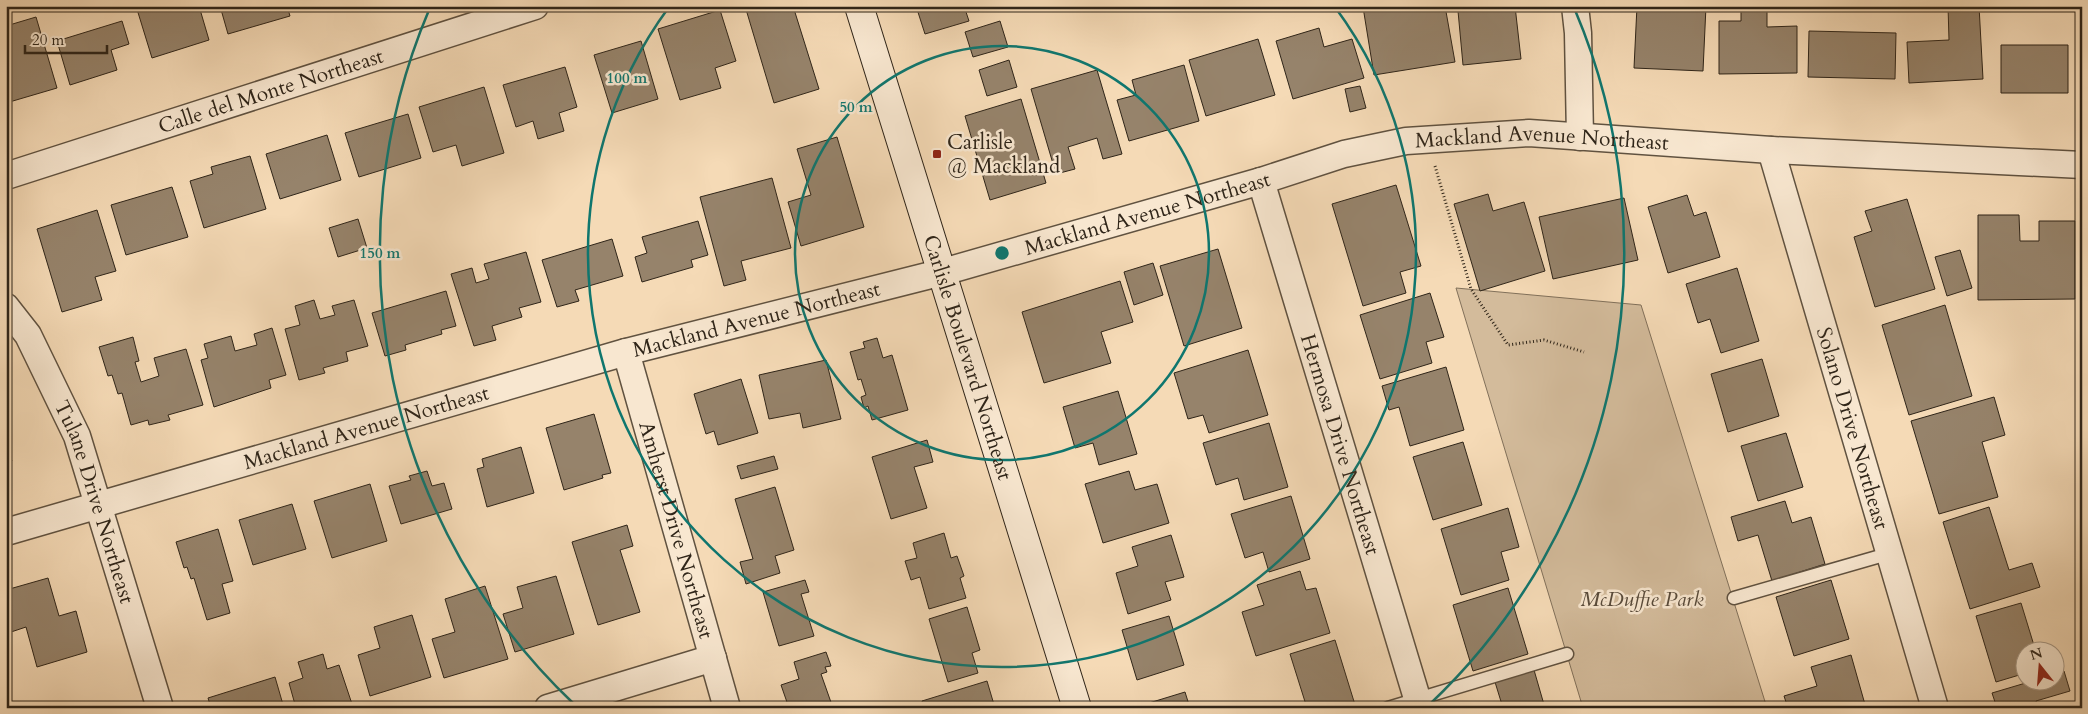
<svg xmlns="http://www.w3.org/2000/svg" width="2088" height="714" viewBox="0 0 2088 714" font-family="Cardo,serif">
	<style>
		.green { fill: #d3bb9b; stroke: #81705a }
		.building { fill: #96836b; stroke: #2f2519 }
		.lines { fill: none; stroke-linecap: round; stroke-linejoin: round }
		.service-casing { stroke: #605240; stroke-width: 15 }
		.minor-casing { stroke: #605240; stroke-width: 29 }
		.secondary-casing { stroke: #2f2519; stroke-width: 30 }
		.path { stroke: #2f2519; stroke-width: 3; stroke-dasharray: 1 2.5; stroke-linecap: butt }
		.service { stroke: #f8e7d0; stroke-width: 12 }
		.minor { stroke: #f8e7d0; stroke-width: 26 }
		.secondary { stroke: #f8e7d0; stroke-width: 28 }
		.ring { fill: none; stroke: #0f766e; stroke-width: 2.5 }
		.poi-dot { fill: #8f2418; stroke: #f8e7d0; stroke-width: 2 }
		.labels { text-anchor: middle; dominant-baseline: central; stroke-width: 5; stroke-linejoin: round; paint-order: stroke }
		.street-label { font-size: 21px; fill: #2f2519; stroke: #f8e7d0 }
		.poi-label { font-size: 21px; fill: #2f2519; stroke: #f8e7d0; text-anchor: start }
		.park-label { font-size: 21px; font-style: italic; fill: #584a3a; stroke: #f8e7d0 }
		.centre { fill: #0f766e; stroke: #f8e7d0; stroke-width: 2.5 }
		.ring-label { font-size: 15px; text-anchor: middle; font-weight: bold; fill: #0f766e; stroke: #f8e7d0; stroke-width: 5; stroke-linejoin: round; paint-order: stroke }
	</style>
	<rect width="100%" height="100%" fill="#f5dab6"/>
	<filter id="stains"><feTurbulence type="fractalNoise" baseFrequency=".004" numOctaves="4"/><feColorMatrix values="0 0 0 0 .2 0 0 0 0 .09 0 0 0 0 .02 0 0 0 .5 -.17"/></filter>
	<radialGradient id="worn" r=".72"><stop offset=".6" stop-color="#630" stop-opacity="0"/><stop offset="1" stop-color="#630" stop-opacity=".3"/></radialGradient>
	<path class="green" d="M1456 288 1641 305 1767 708H1583Z"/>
	<path class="building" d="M136 6H199L209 40 152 58Z
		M220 6H287L290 16 228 34Z
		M745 6H793L819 89 774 103Z
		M916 6H964L969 21 925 34Z
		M1445 6 1455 62 1374 75 1363 7Z
		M1479 6H1515L1521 59 1463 65 1458 11 1480 8Z
		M1637 6H1706L1703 71 1634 68Z
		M1741 6H1767V27L1797 26V73L1719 74V21H1741Z
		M1948 6H1979L1983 79 1909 83 1907 42 1949 40Z
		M720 10 736 61 715 68 721 88 680 100 658 29Z
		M36 17 57 88 6 103V26Z
		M122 21 129 44 111 50 117 70 70 85 57 41Z
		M1000 21 1008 47 973 57 965 32Z
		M1319 28 1324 47 1352 39 1364 78 1293 99 1276 41Z
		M1809 31 1896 33 1895 79 1808 77Z
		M1258 39 1275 95 1206 116 1189 60Z
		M641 41 658 99 612 113 594 55Z
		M2001 45H2068V93H2001Z
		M1009 60 1017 87 987 96 979 70Z
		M1184 65 1199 121 1129 141 1117 100 1136 95 1132 80Z
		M565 67 577 107 559 113 564 131 538 139 533 121 516 127 503 85Z
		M1097 70 1122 154 1103 159 1097 138 1068 147 1075 169 1056 174 1031 89Z
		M1360 86 1366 108 1350 112 1345 89Z
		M484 87 504 153 462 166 456 145 433 152 419 107Z
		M1021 99 1046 183 990 200 965 116Z
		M408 114 421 158 359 177 345 133Z
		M327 135 341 180 280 199 266 154Z
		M837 137 864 227 801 246 788 202 811 195 797 149Z
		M250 156 266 209 204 228 190 181 213 174 211 167Z
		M772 178 791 248 741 261 746 280 724 286 700 197Z
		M1396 185 1421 266 1400 272 1406 293 1363 306 1332 204Z
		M172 187 188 237 126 255 111 205Z
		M1488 194 1493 211 1524 202 1545 271 1480 291 1454 204Z
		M1687 195 1694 216 1706 212 1720 257 1668 273 1648 207Z
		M1624 198 1638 260 1553 279 1539 217Z
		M1907 199 1935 289 1875 307 1854 237 1872 231 1865 211Z
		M97 210 116 271 95 277 102 300 62 312 37 229Z
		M1978 215H2019L2020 241H2039V221H2075V299L1978 300Z
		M358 219 367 248 338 257 329 228Z
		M698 221 708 255 691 260 693 267 642 282 635 257 647 253 642 237Z
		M612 239 623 276 575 290 579 301 557 307 542 260Z
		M1218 249 1242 328 1184 346 1160 266Z
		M1960 250 1972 288 1947 296 1935 257Z
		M526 252 541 302 519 308 522 317 492 326 496 340 474 346 451 274 472 268 476 283 489 279 484 264Z
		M1153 263 1163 295 1134 305 1124 272Z
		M1737 268 1759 341 1721 353 1710 319 1698 323 1686 284Z
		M1120 281 1133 322 1101 332 1111 363 1044 383 1022 312Z
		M446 291 456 326 441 330 442 334 405 345 406 350 385 356 372 313Z
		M1430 293 1444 337 1426 342 1432 363 1380 379 1360 315Z
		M314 300 320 319 335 315 332 306 354 300 368 346 346 352 348 361 323 368 325 373 299 380 285 329 300 325 295 306Z
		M1945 305 1972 396 1909 415 1882 325Z
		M272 328 286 375 269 380 271 388 214 407 201 360 208 358 204 344 231 336 235 351 257 345 254 334Z
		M133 337 139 361 135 362 141 382 159 376 154 358 186 349 203 405 168 415 170 420 149 425 148 420 131 425 122 393 118 394 112 375 108 376 99 347Z
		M877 338 883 358 892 355 908 410 872 420 868 406 864 408 861 397 866 395 861 379 858 380 850 352 865 348 863 342Z
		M1248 350 1268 415 1209 433 1203 415 1188 419 1174 373Z
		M1762 359 1779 416 1728 432 1711 374Z
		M826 360 841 419 803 428 800 413 769 419 759 375Z
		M1446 367 1464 430 1410 446 1399 407 1389 410 1382 386Z
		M741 379 758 433 718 445 714 431 706 434 694 394Z
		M1118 391 1137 454 1099 465 1093 443 1075 448 1063 407Z
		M1994 397 2005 435 1982 442 1998 497 1939 514 1911 421Z
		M594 414 611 473 602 475 603 478 564 490 546 428Z
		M1269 423 1288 487 1244 500 1238 478 1216 485 1203 443Z
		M1786 433 1803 487 1758 501 1741 446Z
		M927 440 933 462 914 467 927 508 891 519 872 457Z
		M1463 442 1482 505 1433 520 1413 457Z
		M6 443 12 461 6 463Z
		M521 447 534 493 487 507 477 469 484 467 482 459Z
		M774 456 778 469 741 479 737 466Z
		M427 471 432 486 444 483 452 509 401 524 389 486 411 480 409 476Z
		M1129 471 1135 490 1157 484 1169 523 1103 543 1085 484Z
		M370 484 387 541 332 558 314 501Z
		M775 487 794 550 775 556 780 573 746 584 740 562 753 559 735 499Z
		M1291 496 1310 559 1269 572 1263 552 1245 558 1231 514Z
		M1785 501 1792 523 1811 517 1825 564 1772 581 1758 535 1738 541 1731 517Z
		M292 504 306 549 253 565 239 520Z
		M1989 507 2009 570 2032 563 2040 587 1970 609 1943 522Z
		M1508 508 1519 547 1501 552 1509 580 1461 595 1441 529Z
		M627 525 633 546 620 550 640 612 598 625 572 542Z
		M218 529 233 581 222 584 230 613 207 620 194 578 191 579 187 567 184 568 176 542Z
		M944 533 951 558 957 556 964 576 960 578 966 598 929 609 920 577 911 580 905 561 917 558 913 543Z
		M1171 535 1184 577 1165 582 1171 600 1128 614 1116 573 1138 566 1132 547Z
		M1300 571 1306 590 1316 588 1330 633 1256 656 1242 612 1264 605 1257 585Z
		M556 576 574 634 515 652 503 614 523 608 517 587Z
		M48 578 59 616 76 611 87 652 37 667 26 627 8 633 6 590Z
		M805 580 809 592 801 594 814 636 779 646 763 592Z
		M1831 580 1849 639 1794 656 1776 597Z
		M485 586 508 659 444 678 432 639 455 632 445 599Z
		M1508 588 1528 654 1473 671 1453 605Z
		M2021 603 2036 652H2026V673L1996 682 1976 616Z
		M967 607 980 650 972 653 978 673 948 682 929 619Z
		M412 615 431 677 370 696 358 655 380 648 374 627Z
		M1169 616 1184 665 1137 680 1122 630Z
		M1335 640 1356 708H1307L1290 654Z
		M826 652 831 666 825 667 827 672 821 674 833 708H789L781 685 799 679 794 662Z
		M323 654 327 669 339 665 352 704 340 708H296L289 683 303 678 298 662Z
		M1851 655 1866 708H1788L1784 696 1817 686 1811 667Z
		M1534 670 1545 708H1503L1495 682Z
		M2064 671 2070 691 2036 701 2038 708H1997L1992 693 2029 682H2056V673Z
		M275 677 284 708H211L208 698Z
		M987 681 995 708H924L922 701Z
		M1185 692 1190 708H1151L1149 703Z"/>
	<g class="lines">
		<g class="service-casing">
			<path id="service" d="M1734 598 1891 553
				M1388 708 1567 654"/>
		</g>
		<g class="minor-casing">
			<g id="minor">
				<path d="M1575 6 1578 33 1580 137"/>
				<path id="s1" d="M1771 150 1935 708"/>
				<path id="s2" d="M6 176 535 6"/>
				<path id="s3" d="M1261 181 1420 708"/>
				<path id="s4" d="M6 307 28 335 77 436 160 708"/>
				<path id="s5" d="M626 352 727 708"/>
				<path id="s6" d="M6 532 626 352 943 272 1261 181 1344 154 1406 141 1529 133 1771 150 2082 165"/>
				<path d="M548 708 713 658"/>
			</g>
		</g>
		<g class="secondary-casing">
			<g id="secondary">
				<path id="s7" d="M859 6 1077 708"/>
			</g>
		</g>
		<path class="path" d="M1435 166 1471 289 1508 345 1544 340 1584 352"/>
		<use href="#service" class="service"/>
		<use href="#minor" class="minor"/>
		<use href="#secondary" class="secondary"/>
	</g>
	<g class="ring">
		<circle cx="1002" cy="253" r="207"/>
		<path d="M1335 7A414 414 0 1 1 669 7"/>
		<path d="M574 704A622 622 0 0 1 429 10M1575 10A622 622 0 0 1 1430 704"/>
	</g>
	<rect class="poi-dot" x="932" y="149" width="10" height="10" rx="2.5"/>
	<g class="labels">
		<g class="street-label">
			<text stroke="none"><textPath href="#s2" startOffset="278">Calle del Monte Northeast</textPath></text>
			<text stroke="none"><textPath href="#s6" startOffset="1590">Mackland Avenue Northeast</textPath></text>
			<text stroke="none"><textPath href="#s6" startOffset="1185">Mackland Avenue Northeast</textPath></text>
			<text stroke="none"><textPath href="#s6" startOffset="780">Mackland Avenue Northeast</textPath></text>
			<text stroke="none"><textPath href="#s7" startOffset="368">Carlisle Boulevard Northeast</textPath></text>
			<text stroke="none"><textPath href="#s6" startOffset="375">Mackland Avenue Northeast</textPath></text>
			<text stroke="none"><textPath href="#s1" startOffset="290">Solano Drive Northeast</textPath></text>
			<text stroke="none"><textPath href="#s3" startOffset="275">Hermosa Drive Northeast</textPath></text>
			<text stroke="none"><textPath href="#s4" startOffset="216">Tulane Drive Northeast</textPath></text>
			<text stroke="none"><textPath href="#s5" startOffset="185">Amherst Drive Northeast</textPath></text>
		</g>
		<g class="poi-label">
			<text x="947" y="142">Carlisle<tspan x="947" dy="24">@ Mackland</tspan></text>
		</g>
		<g class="park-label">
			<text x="1642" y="599">McDuffie Park</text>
		</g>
	</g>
	<circle cx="1002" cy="253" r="8" class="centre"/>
	<g class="ring-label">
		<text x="627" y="83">100 m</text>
		<text x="856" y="112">50 m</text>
		<text x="380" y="258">150 m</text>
	</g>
	<rect width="2088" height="714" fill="none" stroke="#f5dab6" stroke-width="25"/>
	<rect x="8" y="8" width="2073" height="699" fill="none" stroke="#2f2519" stroke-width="2.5"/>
	<rect x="12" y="12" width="2063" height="689" fill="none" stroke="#2f2519"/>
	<g transform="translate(2040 666) rotate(343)"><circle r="24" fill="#f8e7d0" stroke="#a89987"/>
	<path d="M0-4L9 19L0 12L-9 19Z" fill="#8f2418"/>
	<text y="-8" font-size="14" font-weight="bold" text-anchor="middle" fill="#2f2519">N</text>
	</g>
	<path d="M25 45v8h82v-8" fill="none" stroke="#2f2519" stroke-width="2.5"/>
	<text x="32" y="45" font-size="15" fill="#2f2519" stroke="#f8e7d0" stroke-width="4" paint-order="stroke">20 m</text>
	<rect width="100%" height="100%" filter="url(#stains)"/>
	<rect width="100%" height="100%" fill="url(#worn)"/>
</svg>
